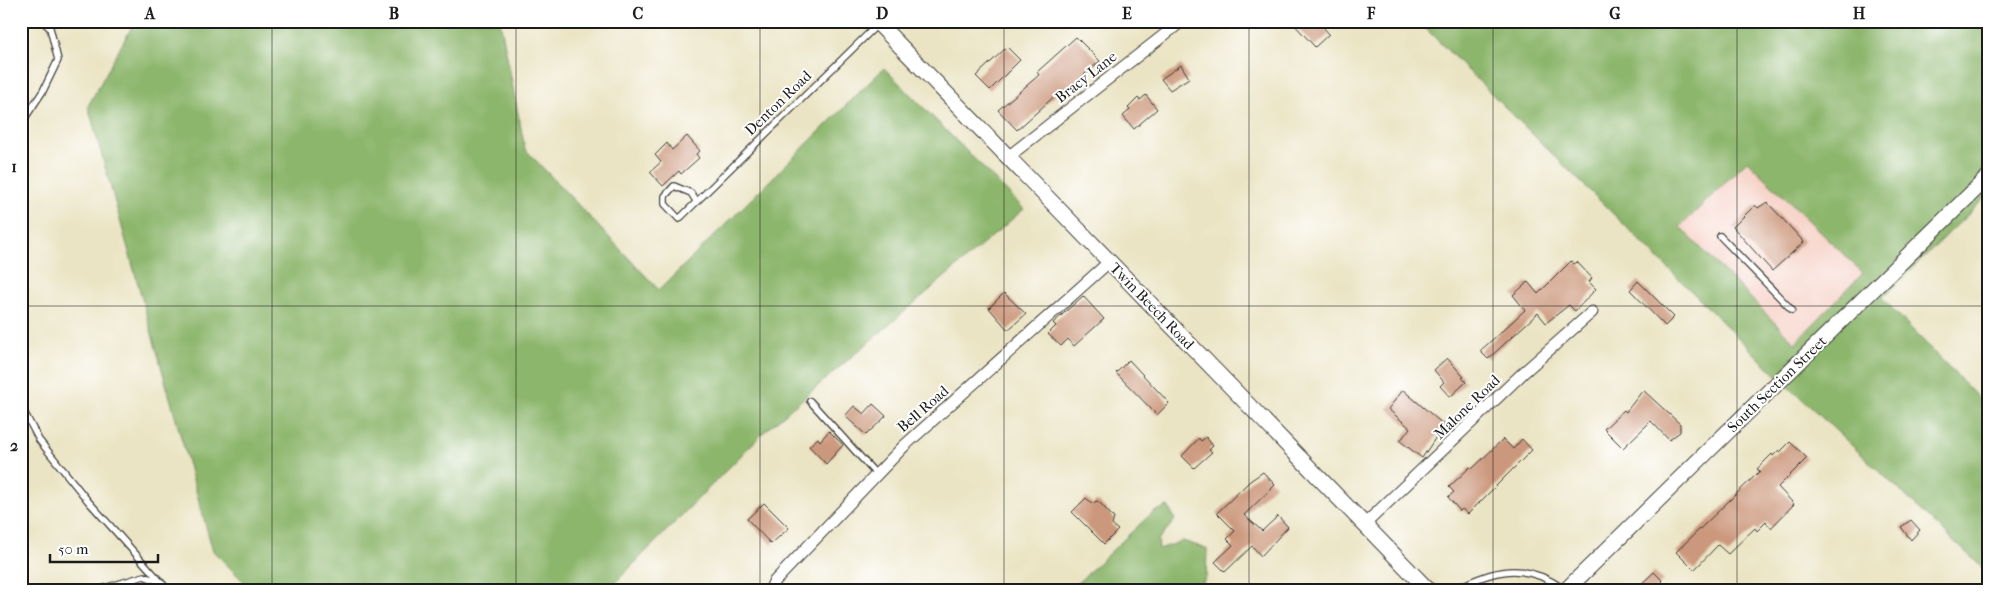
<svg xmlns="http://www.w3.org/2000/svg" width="2009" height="612" viewBox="0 0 2009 612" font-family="'IM FELL French Canon',serif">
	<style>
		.built { fill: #f6d1c6 }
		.forest { fill: #8cb66c; stroke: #546944; fill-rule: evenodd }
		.building { fill: #cc987d }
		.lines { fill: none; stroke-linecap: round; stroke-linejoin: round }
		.service-casing { stroke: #3b3a35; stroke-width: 8 }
		.minor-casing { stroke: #3b3a35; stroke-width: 13 }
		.tertiary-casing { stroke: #3b3a35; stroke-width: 17 }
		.service { stroke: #fff; stroke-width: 5.5 }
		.minor { stroke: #fff; stroke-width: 11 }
		.tertiary { stroke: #fff; stroke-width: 15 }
		.grid { fill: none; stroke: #1c1c1c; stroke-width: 1; stroke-opacity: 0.55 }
		.labels { text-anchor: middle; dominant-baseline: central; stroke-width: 4; stroke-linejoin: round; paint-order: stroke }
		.street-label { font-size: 15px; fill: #1c1c1c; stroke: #fff }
		.neatline { fill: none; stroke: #1c1c1c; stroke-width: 2 }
		.grid-label { font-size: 16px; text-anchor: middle; font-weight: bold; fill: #1c1c1c }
	</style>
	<rect width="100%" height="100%" fill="#fff"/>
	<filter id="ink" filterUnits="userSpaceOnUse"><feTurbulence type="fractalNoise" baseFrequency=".02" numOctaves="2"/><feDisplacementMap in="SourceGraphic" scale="10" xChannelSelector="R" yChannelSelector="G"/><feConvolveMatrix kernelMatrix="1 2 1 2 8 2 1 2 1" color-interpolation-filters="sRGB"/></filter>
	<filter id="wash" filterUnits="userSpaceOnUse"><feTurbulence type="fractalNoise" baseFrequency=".0096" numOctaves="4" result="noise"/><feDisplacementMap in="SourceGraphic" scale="20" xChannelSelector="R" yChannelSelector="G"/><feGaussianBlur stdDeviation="1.12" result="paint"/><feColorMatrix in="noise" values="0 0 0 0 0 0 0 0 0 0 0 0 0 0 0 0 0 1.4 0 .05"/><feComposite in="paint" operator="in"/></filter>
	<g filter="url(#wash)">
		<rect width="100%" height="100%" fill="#ebe4c4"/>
		<path class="built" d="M1748 161 1863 273 1795 343 1680 227Z"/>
		<path class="forest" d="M135 21H500L525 149 659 290 884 68 1024 209 764 432 607 591H253L213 551 88 106Z
			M1418 21H1988V195L1882 298 1988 408V573L1769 368ZM1747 161 1863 273 1795 343 1680 227Z
			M1168 506 1175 520 1158 540 1159 549 1183 541 1207 549 1206 577 1198 591H1069L1152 513Z"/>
		<g id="blocks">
			<path class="building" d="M1291 21H1318L1329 34 1315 47Z
				M1076 37 1100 61 1059 97 1057 94 1017 130 998 110 1039 75 1037 72Z
				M1007 47 1020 60 990 90 976 76Z
				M1181 65 1189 78 1170 90 1161 79Z
				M1146 95 1157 109 1134 129 1123 116 1130 110 1128 108 1138 98 1140 100Z
				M687 136 700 151 696 154 699 158 681 174 679 171 663 186 650 172 661 162 655 155 667 143 672 150Z
				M1767 202 1804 242 1772 271 1733 227 1755 205 1758 208Z
				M1571 261 1574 264 1577 262 1592 278 1589 282 1596 289 1575 311 1569 305 1546 323 1538 313 1488 359 1480 351 1525 310 1513 295 1528 282 1538 294Z
				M1638 281 1674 317 1665 326 1630 290Z
				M1004 293 1026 314 1008 330 989 308Z
				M1083 296 1104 319 1074 346 1068 339 1061 346 1048 334 1056 326 1053 323Z
				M1447 358 1464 377 1462 378 1466 382 1450 397 1440 386 1444 382 1434 370Z
				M1129 360 1169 403 1157 415 1116 373Z
				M1403 390 1444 425 1422 458 1400 441 1410 428 1388 409Z
				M1643 390 1680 424V432L1669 440 1651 421 1623 448 1604 429 1624 410 1626 412Z
				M873 404 886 416 866 435 845 416 854 406 864 414Z
				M829 431 843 445 826 464 809 446 818 438 820 441Z
				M1206 437 1213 446 1209 450 1212 452 1194 468 1182 456 1199 438 1201 441Z
				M1503 439 1513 449 1522 439 1532 450 1468 514 1462 509 1460 511 1448 497 1454 492 1449 487 1470 467 1472 469Z
				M1790 442 1807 458 1778 487 1794 504 1771 528 1766 522 1757 531 1755 528 1728 554 1718 545 1694 570 1676 552 1760 471 1757 469 1772 454 1773 456 1779 450 1780 452Z
				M1263 472 1275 485 1244 515 1262 531 1278 516 1288 527 1261 556 1252 546 1225 572 1215 562 1233 545 1227 539 1235 531 1217 513 1250 481Z
				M1086 498 1093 504 1096 501 1099 502 1114 518 1112 525 1118 530 1104 544 1072 512Z
				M764 503 789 528 771 544 747 519Z
				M1911 520 1920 530 1911 540 1901 527Z
				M1654 572 1663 581 1652 591H1634Z"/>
		</g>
	</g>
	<g filter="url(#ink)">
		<use href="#blocks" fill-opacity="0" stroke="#3b3a35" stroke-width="1"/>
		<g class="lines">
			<g class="service-casing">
				<path id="service" d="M21 124 43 91 58 60 50 28 42 21
					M696 201 691 193 674 186 665 196V204L679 219 877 25
					M1720 236 1792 310
					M810 401 875 473
					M21 406 39 440 88 501 169 591
					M95 591 144 576 157 581
					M1452 591C1493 569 1524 561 1564 589"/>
			</g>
			<g class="minor-casing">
				<path id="minor" d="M1008 157 1182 21
					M1365 524 1523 373 1592 312
					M770 591 774 582 904 446 1109 262"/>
			</g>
			<g class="tertiary-casing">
				<path id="tertiary" d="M876 21 1429 591
					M1565 591 1988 177"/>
			</g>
			<use href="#service" class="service"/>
			<use href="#minor" class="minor"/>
			<use href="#tertiary" class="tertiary"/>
		</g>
	</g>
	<path class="grid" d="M272 21V591M516 21V591M760 21V591M1004 21V591M1249 21V591M1493 21V591M1737 21V591M21 306H1988"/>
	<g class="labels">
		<g class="street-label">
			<text transform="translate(1086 77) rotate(-38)">Bracy Lane</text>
			<text transform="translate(778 103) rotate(-44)">Denton Road</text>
			<text transform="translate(1152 306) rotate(46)">Twin Beech Road</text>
			<text transform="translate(1777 384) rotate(-44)">South Section Street</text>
			<text transform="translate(1467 407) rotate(-44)">Malone Road</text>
			<text transform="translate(923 409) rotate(-41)">Bell Road</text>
		</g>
	</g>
	<rect width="2009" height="612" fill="none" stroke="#fff" stroke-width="55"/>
	<path d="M50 554v8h108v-8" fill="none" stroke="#1c1c1c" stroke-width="2.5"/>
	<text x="58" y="554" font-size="15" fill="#1c1c1c" stroke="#ffffff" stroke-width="4" paint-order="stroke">50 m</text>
	<rect x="28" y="28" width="1954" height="556" class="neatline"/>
	<g class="grid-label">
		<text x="150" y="19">A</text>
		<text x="394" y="19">B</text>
		<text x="638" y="19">C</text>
		<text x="882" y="19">D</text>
		<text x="1127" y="19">E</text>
		<text x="1371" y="19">F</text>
		<text x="1615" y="19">G</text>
		<text x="1859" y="19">H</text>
		<text x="14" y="172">1</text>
		<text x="14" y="451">2</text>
	</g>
</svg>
